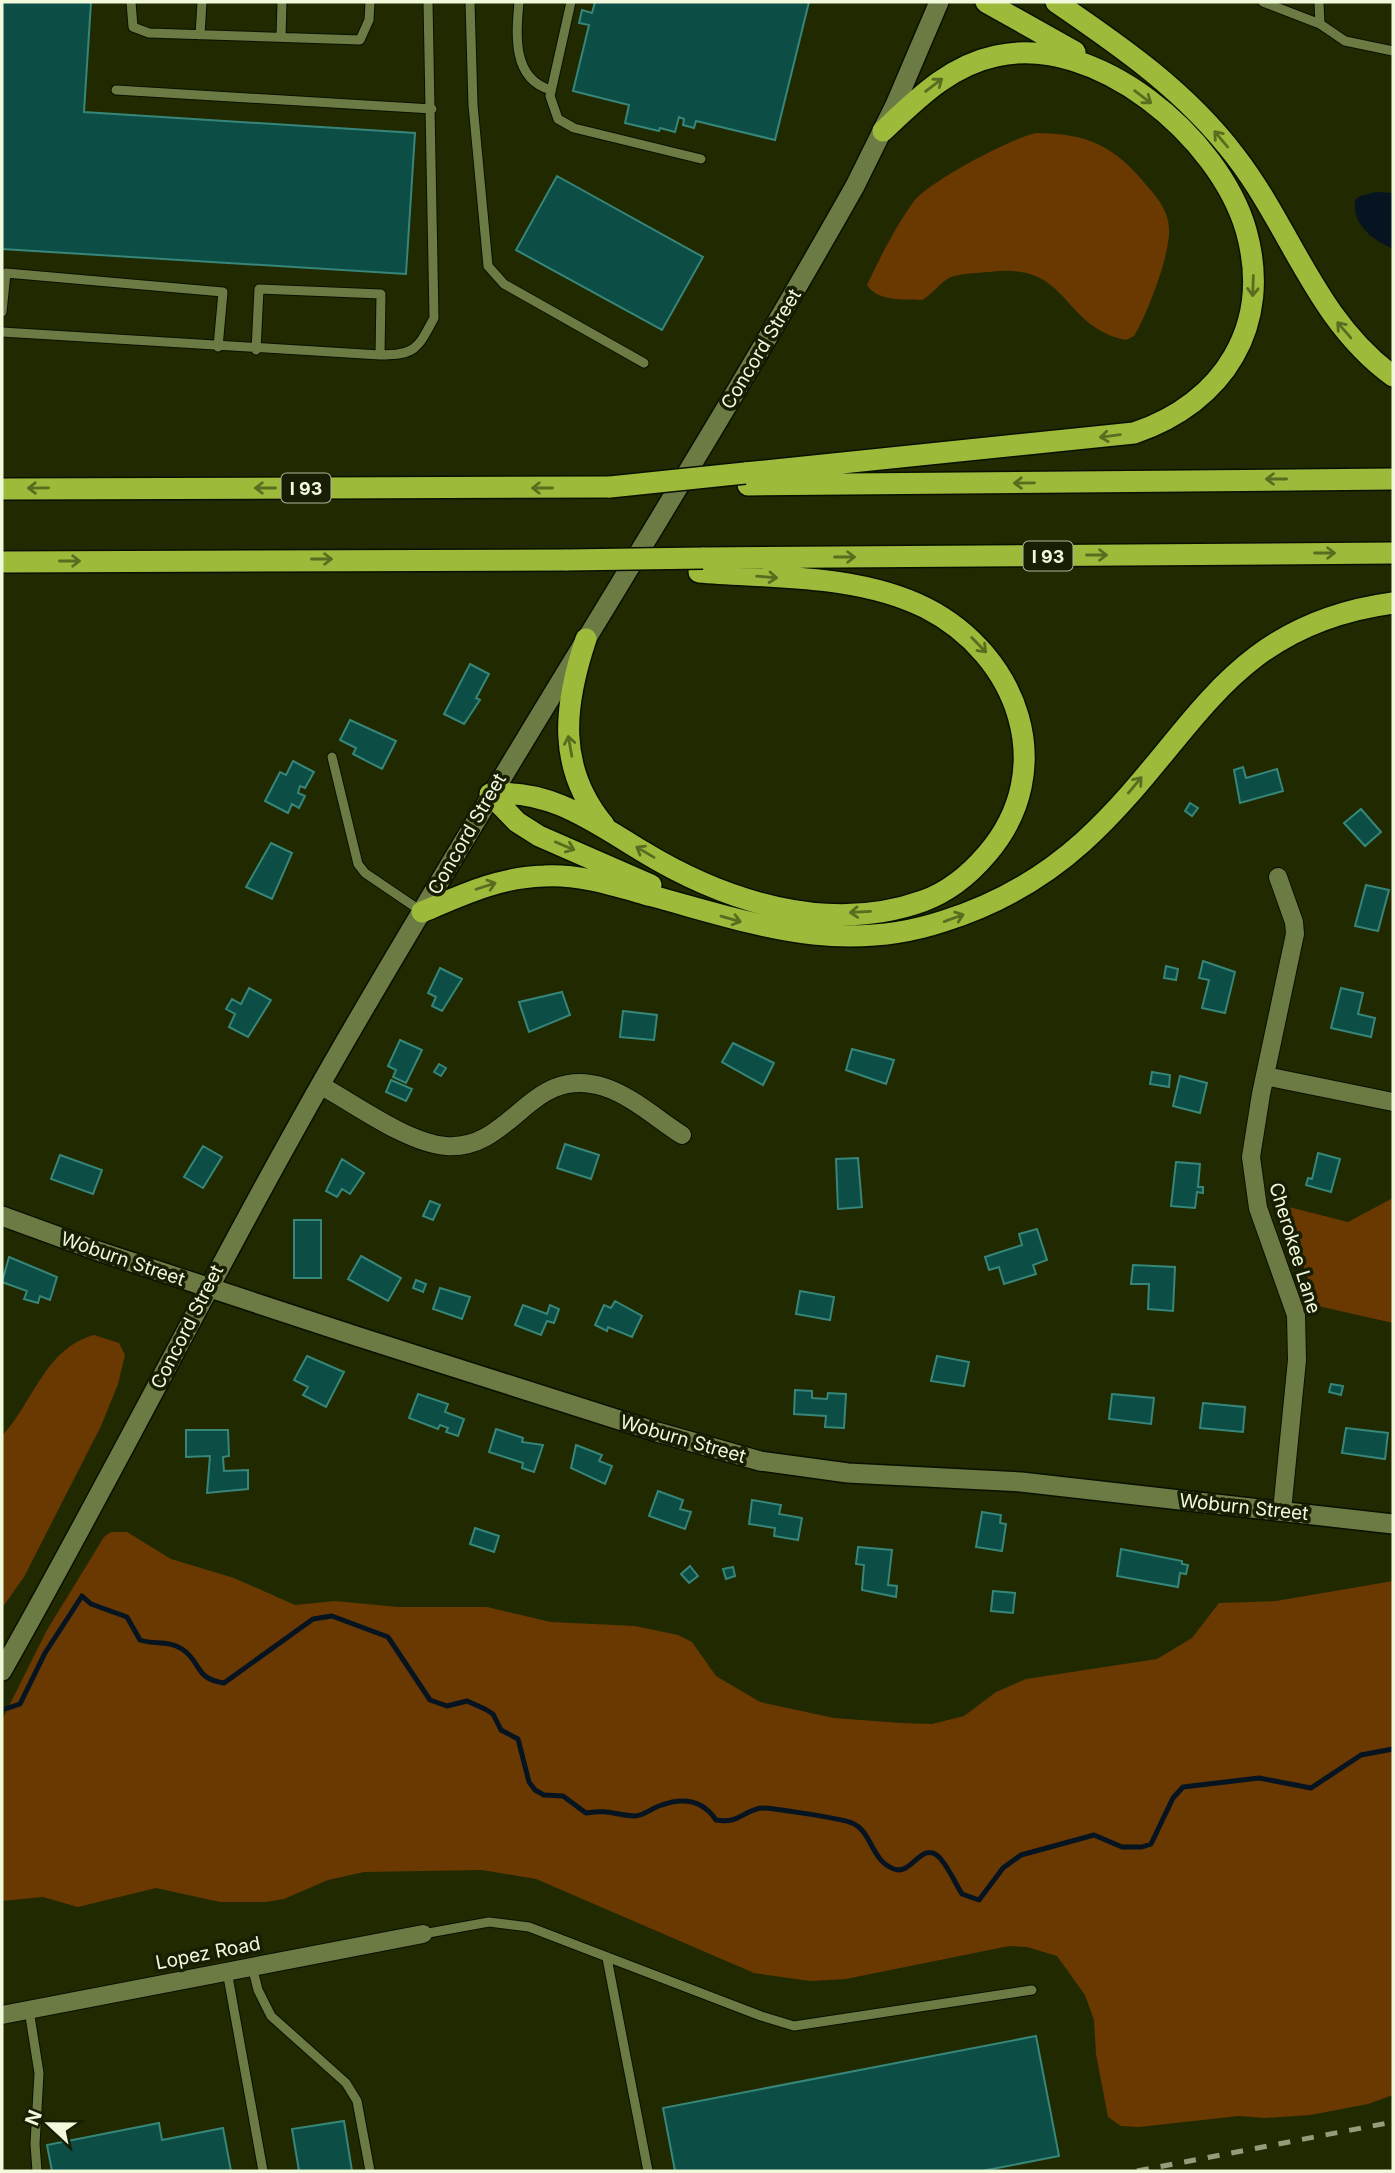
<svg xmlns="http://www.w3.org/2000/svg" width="1395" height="2173" viewBox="0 0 1395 2173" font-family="Inter,sans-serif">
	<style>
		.green { fill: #693901 }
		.water { fill: #051420 }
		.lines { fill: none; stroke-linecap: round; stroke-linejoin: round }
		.stream { stroke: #051420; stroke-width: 5 }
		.building { fill: #0c4e45; stroke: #368679; stroke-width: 2 }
		.service-casing { stroke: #0a1000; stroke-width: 11 }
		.minor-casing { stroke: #0a1000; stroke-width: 20 }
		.tertiary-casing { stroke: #0a1000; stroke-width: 22 }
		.motorway-casing { stroke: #0a1000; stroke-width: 24 }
		.service { stroke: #6c7b44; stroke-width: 9 }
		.minor { stroke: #6c7b44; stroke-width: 18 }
		.tertiary { stroke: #6c7b44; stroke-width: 19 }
		.motorway { stroke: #9dba3b; stroke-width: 21 }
		.rail { stroke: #949d7b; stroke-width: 5; stroke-dasharray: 12 12; stroke-linecap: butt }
		.motorway-bridge-casing { stroke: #0a1000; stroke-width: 24; stroke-linecap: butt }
		.motorway-bridge { stroke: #9dba3b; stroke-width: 21 }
		.oneway { stroke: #5a6c1f }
		.labels { text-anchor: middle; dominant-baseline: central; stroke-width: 7; stroke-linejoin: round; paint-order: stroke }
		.shield { fill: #171e03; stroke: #afb79b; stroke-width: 2 }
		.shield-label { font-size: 18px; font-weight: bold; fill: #f0f9dc }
		.street-label { font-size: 19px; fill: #f0f9dc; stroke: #171e03 }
	</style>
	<rect width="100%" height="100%" fill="#202900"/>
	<path class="green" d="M1036 133C1087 133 1115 146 1147 186 1158 198 1168 211 1169 228 1171 253 1147 315 1134 336L1126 340C1059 326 1071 261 989 272 977 273 963 273 951 277 940 282 933 294 922 300 904 299 878 302 867 285 880 257 896 226 914 201 930 181 1011 138 1036 133Z
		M1393 1198V1323L1318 1306 1281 1205 1348 1222Z
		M94 1335 119 1343 125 1355 118 1384 101 1426 24 1577 2 1608V1436C33 1403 45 1348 94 1335Z
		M111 1532H127L171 1559 234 1578 295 1605 335 1601 398 1607H487L551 1622 635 1626 678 1635 692 1642 716 1676 760 1702 834 1718 901 1723 932 1724 964 1716 996 1692 1026 1679 1157 1659 1192 1638 1219 1603 1276 1601 1393 1581V2095L1368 2104 1310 2115 1265 2118 1239 2116 1139 2127 1121 2126 1108 2117 1096 2054 1094 2020 1085 1995 1057 1956 1027 1947 1009 1946 846 1979 810 1981 754 1973 536 1879 482 1870 364 1872 328 1880 284 1899 266 1902H220L156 1888 78 1907 43 1897 2 1901V1720L47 1630 104 1537Z"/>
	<path class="water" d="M1376 192 1393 193V249C1373 240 1352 225 1355 200L1360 196Z"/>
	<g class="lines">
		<path class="stream" d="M5 1709 20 1704 45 1653 82 1596 91 1604 127 1617 140 1640C155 1645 168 1640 182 1649 202 1662 194 1679 224 1683L313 1619 332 1616 388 1637 430 1700 447 1706 467 1701 485 1709 493 1714 501 1730 518 1739 529 1782 535 1790 544 1795 563 1796 586 1813C611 1809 613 1815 634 1816 643 1816 651 1809 659 1806 682 1797 702 1799 716 1820 740 1824 742 1811 761 1808 768 1807 844 1819 852 1823 872 1831 871 1861 894 1869 912 1876 922 1839 940 1858 950 1870 954 1881 962 1894L979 1900 1003 1868 1021 1855 1094 1835 1122 1847H1142L1151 1844 1173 1798 1183 1787 1259 1778 1311 1788 1361 1755 1393 1749"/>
	</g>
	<path class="building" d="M2 2H91L84 112 415 133 406 274 2 249Z
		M595 2H809L775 140 696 121 694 128 683 125 684 119 679 117 675 132 660 128 659 131 625 123 629 105 573 91 589 25 579 23 582 10 592 13Z
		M557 176 703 257 662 330 516 250Z
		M470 664 489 674 476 698 480 700 464 724 444 714Z
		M350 720 396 741 382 769 353 754 356 748 340 740Z
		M293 761 314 772 305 788 300 786 298 793 305 796 299 808 292 804 288 813 265 801 280 772 286 775Z
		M1243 767 1246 778 1277 769 1283 791 1240 803 1234 770Z
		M1190 803 1198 808 1192 816 1185 811Z
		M1361 809 1381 832 1365 846 1344 823Z
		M271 843 292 853 272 899 246 887Z
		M1366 885 1389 890 1378 931 1355 926Z
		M1203 961 1235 972 1225 1013 1202 1008 1209 980 1199 978Z
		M1166 966 1178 969 1176 980 1164 978Z
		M440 968 462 979 442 1011 432 1006 436 997 428 993Z
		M249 988 271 1000 248 1037 229 1027 235 1014 226 1009 232 999 241 1004Z
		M1341 988 1363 993 1358 1014 1375 1018 1371 1037 1331 1028Z
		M562 992 570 1015 529 1032 519 1002Z
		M623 1011 657 1015 654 1040 620 1037Z
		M400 1040 422 1050 406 1083 393 1077 396 1070 388 1066Z
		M733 1043 774 1063 763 1085 722 1062Z
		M852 1049 894 1060 886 1084 846 1070Z
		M439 1064 446 1068 441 1076 434 1072Z
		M1152 1072 1170 1075 1169 1087 1150 1084Z
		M1180 1076 1207 1083 1200 1113 1173 1106Z
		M391 1080 412 1089 406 1101 386 1092Z
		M565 1144 599 1155 591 1179 557 1168Z
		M203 1146 222 1157 203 1188 184 1177Z
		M1318 1153 1340 1159 1331 1192 1306 1185 1308 1178 1312 1179Z
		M60 1155 102 1170 93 1194 51 1179Z
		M858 1158 862 1207 838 1209 836 1159Z
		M342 1159 364 1173 350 1194 342 1189 337 1197 326 1191Z
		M1176 1162 1200 1164 1198 1187H1203V1193L1197 1192 1195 1208 1171 1206Z
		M430 1201 440 1205 433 1220 423 1216Z
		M294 1220H321V1278H294Z
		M1037 1229 1047 1260 1033 1265 1036 1274 1004 1284 999 1267 989 1270 985 1257 1022 1245 1019 1234Z
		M361 1256 401 1278 388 1301 348 1279Z
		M9 1257 57 1277 50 1300 40 1296 38 1303 24 1299 27 1291 2 1282Z
		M1133 1265 1175 1267 1173 1311 1148 1309 1149 1284H1131Z
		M416 1280 426 1284 423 1292 413 1288Z
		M440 1288 470 1297 462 1319 433 1309Z
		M800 1291 834 1297 830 1320 796 1314Z
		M615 1301 642 1316 632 1337 608 1327 607 1331 595 1325 604 1305 611 1308Z
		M523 1305 547 1314 550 1305 559 1309 554 1323 547 1321 541 1335 515 1325Z
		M307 1356 344 1372 326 1407 303 1395 308 1387 294 1380Z
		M937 1356 969 1362 964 1386 931 1381Z
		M1331 1384 1343 1386 1341 1395 1329 1392Z
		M795 1390 812 1391V1398L827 1399 828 1393 846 1394 844 1428 825 1427 826 1416 794 1414Z
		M418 1394 448 1404 445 1412 464 1419 458 1436 446 1432 448 1428 440 1425 438 1429 409 1418Z
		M1112 1394 1154 1398 1151 1424 1109 1419Z
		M1203 1403 1245 1407 1243 1432 1200 1428Z
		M1346 1428 1388 1433 1385 1459 1342 1453Z
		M496 1429 523 1438 522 1442 543 1445 534 1472 522 1468 523 1463 489 1452Z
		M186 1430H228L229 1456 223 1457 224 1471 248 1470V1489L207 1493 210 1456 186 1457Z
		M576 1445 602 1455 599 1461 612 1466 605 1484 571 1468Z
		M658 1491 683 1500 680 1509 691 1512 685 1529 649 1516Z
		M752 1500 781 1505 779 1514 802 1518 798 1540 774 1536 775 1528 749 1524Z
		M982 1512 1001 1515 1000 1523 1006 1524 1002 1551 976 1547Z
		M475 1528 499 1536 494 1552 470 1544Z
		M858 1547 892 1550 888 1585 897 1586 896 1597 862 1590 864 1565 856 1564Z
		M1121 1549 1182 1561V1564L1188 1565 1186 1574 1180 1573 1178 1587 1117 1576Z
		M690 1566 698 1576 689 1583 681 1574Z
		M733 1567 735 1576 726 1579 723 1569Z
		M993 1591 1015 1593 1013 1613 991 1611Z
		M1036 2036 1059 2156 982 2171H675L663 2108Z
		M344 2121 352 2171H299L292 2129Z
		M159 2123 162 2140 223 2128 231 2171H52L47 2145Z"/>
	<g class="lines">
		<g class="service-casing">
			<path id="service" d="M131 2 133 27 149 33 360 40 369 20 370 2
				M470 2 473 105 488 266 504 284 644 363
				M519 2C516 35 512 79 551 90
				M571 2 550 96 558 119 574 128 701 159
				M1263 2 1320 24
				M1319 2 1320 24 1345 41 1393 51
				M200 35 202 2
				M281 37 282 2
				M116 90 432 109
				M2 312 6 273 223 292 218 347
				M2 332 380 355C416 355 418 348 434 318L428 2
				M256 350 259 289 381 294 380 355
				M332 757 358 864 365 873 421 911
				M423 1934 489 1922 529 1927 761 2016 794 2026 1032 1990
				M607 1958 648 2171
				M252 1966 258 1990 271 2016 346 2083 357 2101 370 2171
				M227 1971 263 2171
				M29 2010 39 2073 35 2144 37 2171"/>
		</g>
		<g class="minor-casing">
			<path id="minor" d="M1278 877 1294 922 1295 934 1261 1094 1251 1157 1258 1208 1296 1315 1297 1360 1282 1511
				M1265 1076 1393 1102
				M320 1085C355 1104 407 1143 446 1146 513 1151 530 1063 604 1087 632 1096 657 1119 682 1135
				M2 2015 423 1934"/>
		</g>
		<g class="tertiary-casing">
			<path id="tertiary" d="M2 1216 98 1251 359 1337 657 1432 760 1461 848 1473 1021 1482 1393 1524
				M2 1671C124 1456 232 1235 357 1021 520 741 696 468 855 186L895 105 939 2"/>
		</g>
		<g class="motorway-casing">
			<path id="motorway" d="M986 2 1075 52
				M1056 2C1122 47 1187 92 1236 157 1292 230 1316 320 1393 376
				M745 473 1134 433C1224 403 1273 325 1246 230 1219 137 1096 33 996 56 949 66 917 99 883 131
				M748 485 1393 479
				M2 489 610 487
				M703 558 1393 553
				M2 562 567 560
				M586 639C564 705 556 767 604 825
				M490 794C549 788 594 822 642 851 724 901 828 935 923 901 948 892 970 874 987 854 1060 769 1018 655 926 608 858 574 773 578 699 572
				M490 794 517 822 539 836 651 885
				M422 912C462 895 500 877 544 876 581 874 616 886 652 896 753 923 839 956 944 921 995 905 1043 878 1083 842 1194 741 1222 626 1393 603"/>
		</g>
		<use href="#service" class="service"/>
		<use href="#minor" class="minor"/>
		<use href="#tertiary" class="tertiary"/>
		<use href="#motorway" class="motorway"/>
		<path class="rail" d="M1137 2171 1393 2122"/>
		<g class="motorway-bridge-casing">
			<path id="motorway-bridge" d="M610 487 745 473
				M567 560 703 558"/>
		</g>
		<use href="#motorway-bridge" class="motorway-bridge"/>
	</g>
	<defs><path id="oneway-shaft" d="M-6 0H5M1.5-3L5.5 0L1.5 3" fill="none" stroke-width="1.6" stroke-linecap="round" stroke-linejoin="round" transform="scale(1.75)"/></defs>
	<g class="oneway">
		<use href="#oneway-shaft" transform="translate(934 85) rotate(-37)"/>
		<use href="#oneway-shaft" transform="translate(1143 97) rotate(37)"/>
		<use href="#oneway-shaft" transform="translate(1221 139) rotate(-130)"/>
		<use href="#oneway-shaft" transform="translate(1253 286) rotate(92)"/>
		<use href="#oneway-shaft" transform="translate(1344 330) rotate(-131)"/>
		<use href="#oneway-shaft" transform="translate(1110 436) rotate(172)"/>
		<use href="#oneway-shaft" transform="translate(1276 479) rotate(-180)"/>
		<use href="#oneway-shaft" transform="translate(1024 483) rotate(179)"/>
		<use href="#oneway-shaft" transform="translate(38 488) rotate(179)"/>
		<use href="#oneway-shaft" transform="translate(265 488) rotate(180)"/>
		<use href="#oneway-shaft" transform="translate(542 488) rotate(180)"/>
		<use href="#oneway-shaft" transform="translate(1325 553)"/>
		<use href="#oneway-shaft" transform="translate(1097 555)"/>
		<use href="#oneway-shaft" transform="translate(845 557)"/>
		<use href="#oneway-shaft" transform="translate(322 559)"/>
		<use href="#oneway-shaft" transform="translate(70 561)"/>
		<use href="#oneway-shaft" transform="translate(767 577) rotate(5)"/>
		<use href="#oneway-shaft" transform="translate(979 645) rotate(46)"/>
		<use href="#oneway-shaft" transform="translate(570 746) rotate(-100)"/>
		<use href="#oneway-shaft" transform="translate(1135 785) rotate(-50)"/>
		<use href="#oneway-shaft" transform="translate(565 846) rotate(23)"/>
		<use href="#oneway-shaft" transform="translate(645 852) rotate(-149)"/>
		<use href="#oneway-shaft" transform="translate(486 886) rotate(-18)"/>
		<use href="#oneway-shaft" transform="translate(860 912) rotate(177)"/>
		<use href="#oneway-shaft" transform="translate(954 918) rotate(-20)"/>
		<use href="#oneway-shaft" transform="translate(731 919) rotate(16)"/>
	</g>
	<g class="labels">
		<g class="shield">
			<rect x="281.5" y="473.5" width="49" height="29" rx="5"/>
			<rect x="1023.5" y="541.5" width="49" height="29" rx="5"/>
		</g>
		<g class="shield-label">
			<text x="306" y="488">I 93</text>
			<text x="1048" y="556">I 93</text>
		</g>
		<g class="street-label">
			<text transform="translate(761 349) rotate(-59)">Concord Street</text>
			<text transform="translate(467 834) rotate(-60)">Concord Street</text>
			<text transform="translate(1295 1248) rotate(73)">Cherokee Lane</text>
			<text transform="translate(123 1259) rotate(19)">Woburn Street</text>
			<text transform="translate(187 1327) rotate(-63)">Concord Street</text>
			<text transform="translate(683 1439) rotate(16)">Woburn Street</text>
			<text transform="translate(1244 1507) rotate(6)">Woburn Street</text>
			<text transform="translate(208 1953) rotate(-11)">Lopez Road</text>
		</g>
	</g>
	<rect width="1395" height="2173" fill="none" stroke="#f0f9dc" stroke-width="7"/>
	<g transform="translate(49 2124) rotate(292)" stroke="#171e03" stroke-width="5" paint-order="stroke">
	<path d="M0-5L12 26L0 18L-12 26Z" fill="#f0f9dc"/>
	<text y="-10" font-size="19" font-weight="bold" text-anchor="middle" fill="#f0f9dc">N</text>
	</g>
</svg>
